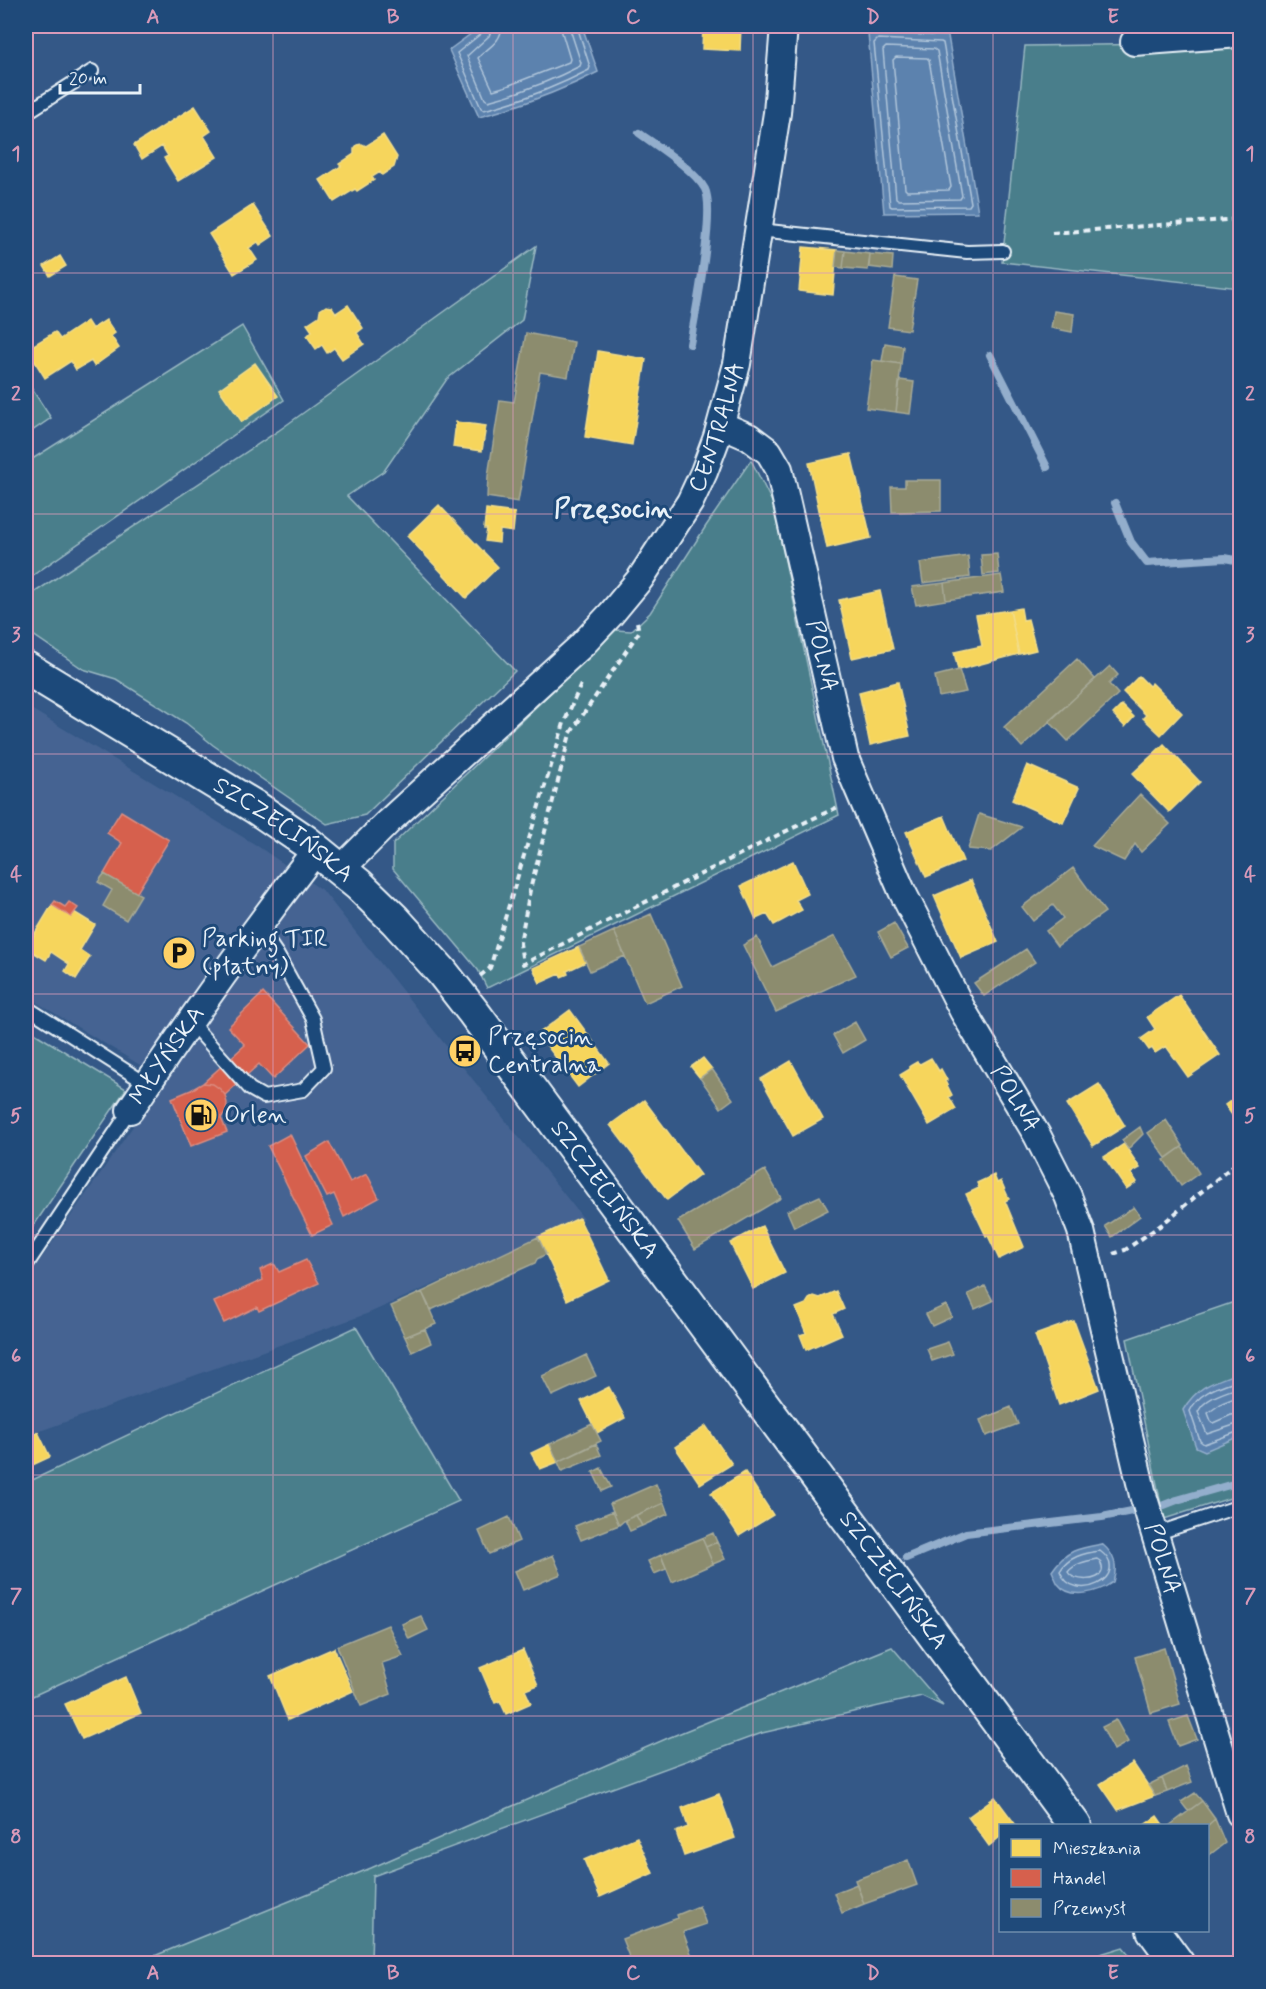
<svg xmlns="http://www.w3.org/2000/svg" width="1266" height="1989" viewBox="0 0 1266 1989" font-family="Mynerve,sans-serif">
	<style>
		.built { fill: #456492 }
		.green { fill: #4a7e8b; stroke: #99b8c2; stroke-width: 1.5 }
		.water { fill: #5b82ae; stroke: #93aecc; stroke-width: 1.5 }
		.homes { fill: #f6d55c; stroke: #f2dd8b; stroke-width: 1.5 }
		.shops { fill: #d6604d; stroke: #db8c80; stroke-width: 1.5 }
		.industry { fill: #8c8c6e; stroke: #a8aa97; stroke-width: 1.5 }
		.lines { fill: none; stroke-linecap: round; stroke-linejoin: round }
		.shore { stroke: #b0c5da; stroke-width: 1.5 }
		.stream { stroke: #93aecc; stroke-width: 8 }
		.service-casing { stroke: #e8f1f8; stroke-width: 16 }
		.minor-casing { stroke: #e8f1f8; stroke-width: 30 }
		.tertiary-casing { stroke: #e8f1f8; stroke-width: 36 }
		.path { stroke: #e8f1f8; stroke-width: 4; stroke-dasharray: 6 4.5; stroke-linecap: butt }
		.service { stroke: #1f4a7a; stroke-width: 12 }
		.minor { stroke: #1f4a7a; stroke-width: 26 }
		.tertiary { stroke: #1f4a7a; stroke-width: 32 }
		.grid { fill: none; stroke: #d99ab9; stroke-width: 1.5; stroke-opacity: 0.55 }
		.labels { text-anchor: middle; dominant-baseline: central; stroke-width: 6; stroke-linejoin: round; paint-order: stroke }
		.street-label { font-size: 24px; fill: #e8f1f8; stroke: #1f4a7a }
		.poi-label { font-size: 24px; fill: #e8f1f8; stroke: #1f4a7a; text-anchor: start }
		.quarter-label { font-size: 27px; font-weight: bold; fill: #e8f1f8; stroke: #1f4a7a }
		.neatline { fill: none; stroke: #d99ab9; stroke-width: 2 }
		.grid-label { font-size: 20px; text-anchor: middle; font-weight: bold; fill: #d99ab9 }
	</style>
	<rect width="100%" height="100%" fill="#345887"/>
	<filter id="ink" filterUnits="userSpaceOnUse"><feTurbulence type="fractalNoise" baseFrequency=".0167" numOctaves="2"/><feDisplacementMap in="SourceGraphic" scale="12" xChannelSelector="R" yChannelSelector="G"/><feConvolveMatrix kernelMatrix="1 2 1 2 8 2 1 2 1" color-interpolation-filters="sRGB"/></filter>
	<g filter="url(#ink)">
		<path class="built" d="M26 706 256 845 323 891 583 1218 369 1313 26 1436V1281L165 1080 26 996Z"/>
		<path class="green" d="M1240 43V288L1002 262 1025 46Z
			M536 246 522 320 447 379 384 471 347 496 515 671 365 815 327 824 213 745 186 723 116 679 83 669 26 630V598L278 431Z
			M242 326 284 400 26 580V463Z
			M26 380 51 418 26 435Z
			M751 460 773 504 839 815 487 988 478 970 393 869V844L616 630 631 631 650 613 706 526Z
			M26 1028 126 1089 26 1237Z
			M1240 1300V1495L1164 1519 1127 1339Z
			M356 1327 459 1501 26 1699V1483Z
			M892 1647 943 1706 922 1696 762 1733 373 1876 371 1963H137L371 1868 668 1738Z
			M1123 1947 1136 1963H1071Z"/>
		<path class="water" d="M486 26H582L598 72C559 92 520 106 479 117L449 50 479 28Z
			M868 33 948 36 978 212 884 213Z
			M1240 1372V1436L1205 1451 1196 1447 1183 1410C1198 1385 1214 1382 1240 1372Z
			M1102 1544C1115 1555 1118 1566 1113 1582 1099 1592 1071 1601 1058 1584 1056 1581 1054 1575 1052 1571 1066 1550 1079 1548 1102 1544Z"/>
		<path class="homes" d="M703 26H741L740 51 702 49Z
			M195 106 211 131 204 136 217 157 178 181 164 158 168 156 162 146 142 159 134 145Z
			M383 135 397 157 394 167 382 175 380 172 372 177 374 180 357 191 355 189 334 202 320 180 341 166 339 164 354 154V149L357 145 362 144 366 146Z
			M253 205 273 236 260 245 258 242 249 248 257 260 234 274 209 234Z
			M803 247 837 250 833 295 799 291Z
			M60 256 66 266 50 276 44 266Z
			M348 305 363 328 357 333 364 344 342 359 334 348 327 353 322 345 316 349 307 336 312 331 307 324 319 316 320 310 326 306 332 307 336 313Z
			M106 320 115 333 111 336 119 348 94 366 91 361 76 370 71 361 45 378 27 349 55 332 60 339 87 321 92 329Z
			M598 351 646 359 632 445 585 437Z
			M255 363 278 396 242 422 219 389Z
			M456 422 486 426 482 451 453 447Z
			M851 454 871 538 827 548 809 463Z
			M439 505 498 567 466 598 407 536Z
			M486 509 515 513 513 532 500 530 499 543 485 541 487 529H484Z
			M880 591 893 649 852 658 839 600Z
			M1021 608 1023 620 1028 619 1036 650 1019 654 1010 610Z
			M1010 610 1019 654 958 670 954 652 982 646 976 615Z
			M1139 676 1149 686 1152 683 1182 713 1161 735 1143 718 1146 715 1123 692Z
			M898 682 910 736 870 745 859 692Z
			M1122 705 1134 717 1125 727 1113 714Z
			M1164 744 1200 782 1169 812 1132 774Z
			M1027 765 1079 788 1063 823 1012 800Z
			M944 816 963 861 926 877 906 832Z
			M793 861 808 894 796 900 802 910 774 925 767 914 756 919 741 886Z
			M971 880 998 942 961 958 934 896Z
			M52 905 71 917 74 912 95 925 80 950 90 957 76 979 65 971 69 964 51 952 46 960 26 948Z
			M579 947 586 962 567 971 568 974 561 977 560 974 540 983 533 968Z
			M1179 995 1220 1055 1188 1077 1166 1046 1155 1053 1152 1048 1149 1050 1141 1039 1155 1029 1147 1017Z
			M570 1010 609 1063 578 1087 538 1034Z
			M703 1058 712 1069 700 1078 691 1067Z
			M931 1058 939 1071 941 1069 947 1080 945 1081 952 1095 949 1097 956 1109 929 1125 900 1075 910 1069V1066L917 1062 920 1064Z
			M791 1061 823 1119 793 1136 761 1079Z
			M1099 1084 1125 1126 1093 1146 1067 1104Z
			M1240 1094V1124L1239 1125 1225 1105Z
			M644 1100 700 1175 667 1200 610 1125Z
			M1124 1144 1140 1168 1131 1173 1137 1182 1126 1189 1104 1157Z
			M994 1175 997 1183 1001 1181 1009 1199 1005 1201 1024 1247 999 1259 988 1236H986L966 1194 979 1188 977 1183Z
			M579 1218 609 1280 567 1300 538 1237Z
			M762 1226 785 1273 753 1289 730 1243Z
			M836 1291 844 1309 833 1314 842 1334 806 1350 800 1335 806 1333 796 1308 806 1304 809 1299 814 1296 820 1298Z
			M1074 1321 1099 1389 1059 1405 1035 1335Z
			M609 1387 625 1418 597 1433 581 1401Z
			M706 1426 732 1464 700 1484 675 1447Z
			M38 1432 50 1457 26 1468V1438Z
			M550 1444 558 1462 540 1469 531 1453Z
			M745 1472 773 1515 739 1536 711 1493Z
			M334 1648 353 1691 288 1720 270 1676Z
			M523 1650 538 1685 525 1690 531 1703 506 1714 500 1701 495 1703 480 1668Z
			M126 1677 141 1713 82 1739 65 1704Z
			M1133 1763 1155 1796 1118 1810 1100 1784Z
			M719 1794 735 1838 684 1856 676 1832 688 1827 682 1808Z
			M995 1797 1016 1825 1000 1826V1837L989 1846 968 1817Z
			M1157 1816 1164 1826H1143Z
			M637 1837 653 1873 600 1897 584 1860Z"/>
		<path class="shops" d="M121 811 169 840 136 894 104 874 122 843 107 833Z
			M55 901 65 907 69 902 78 908 71 917 52 905Z
			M263 993 310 1044 273 1079 259 1064 225 1095 220 1089 213 1084 203 1083 245 1045 228 1027Z
			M203 1083 213 1084 220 1089 225 1095 227 1103 226 1111 221 1118 227 1132 191 1146 172 1098 191 1090Z
			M290 1134 333 1225 312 1235 268 1146Z
			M329 1142 350 1182 367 1174 379 1198 344 1217 334 1194 327 1197 306 1156Z
			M306 1260 319 1283 259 1311 257 1307 224 1323 214 1302 263 1280 260 1270 273 1264 275 1265 279 1272Z"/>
		<path class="industry" d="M837 250 845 251 843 268 835 267Z
			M845 251 870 254 868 270 843 268Z
			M870 254 893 256 892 270 869 267Z
			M895 277 917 280 909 330 888 327Z
			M1054 311 1074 314 1072 332 1051 328Z
			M526 333 574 342 568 377 540 372 518 502 487 497 488 476 500 400 514 402Z
			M885 343 903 346 901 364 882 361Z
			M873 360 901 364 896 412 866 408Z
			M900 380 914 382 910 414 896 412Z
			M905 480H941V511L892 512 891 487H905Z
			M997 554 999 573 983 575 981 555Z
			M968 556 970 577 923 583 920 563Z
			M1001 575 1004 592 946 600 944 583Z
			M944 583 946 600 916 605 912 587Z
			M1077 659 1095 679 1022 747 1004 727Z
			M1110 666 1118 675 1109 684 1118 694 1068 741 1049 721Z
			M959 670 966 692 939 697 935 676Z
			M1140 794 1170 824 1141 852 1135 844 1124 861 1092 846Z
			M979 814 1022 827 991 851 968 849Z
			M1073 868 1105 912 1057 946 1046 931 1063 918 1053 905 1033 921 1022 907Z
			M104 874 141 895 126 920 103 906 112 890 98 882Z
			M651 914 682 986 645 1003 614 931Z
			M894 923 908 948 891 957 878 932Z
			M614 931 625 956 590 971 579 947Z
			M835 936 856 975 776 1012 743 945 757 937 772 967Z
			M1026 949 1035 962 984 996 974 983Z
			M855 1022 865 1040 843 1053 833 1035Z
			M712 1069 733 1099 721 1108 700 1078Z
			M1166 1120 1183 1146 1166 1158 1148 1133Z
			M1140 1127 1143 1134 1128 1149 1122 1140Z
			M1182 1147 1199 1173 1181 1186 1164 1160Z
			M765 1170 781 1198 695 1249 678 1221Z
			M820 1196 828 1210 794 1227 787 1211Z
			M1134 1207 1140 1216 1112 1237 1105 1226Z
			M538 1237 546 1254 537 1259 535 1263 431 1310 422 1292Z
			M985 1286 993 1301 975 1309 968 1294Z
			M422 1292 436 1324 405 1337 391 1306Z
			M946 1305 952 1317 932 1326 926 1314Z
			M425 1329 431 1343 412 1352 405 1337Z
			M948 1342 953 1354 932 1361 927 1349Z
			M586 1355 596 1376 552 1396 542 1376Z
			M1011 1407 1018 1424 986 1436 980 1420Z
			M592 1424 601 1441 558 1462 550 1444Z
			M596 1444 601 1455 562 1471 558 1462Z
			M601 1468 611 1487 602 1491 593 1472Z
			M656 1484 664 1503 625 1520 619 1525 610 1504Z
			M664 1503 668 1514 642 1526 636 1515Z
			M613 1511 619 1525 581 1540 575 1526Z
			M636 1515 642 1526 630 1531 625 1520Z
			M509 1517 519 1541 489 1554 479 1531Z
			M713 1533 717 1542 706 1547 702 1538Z
			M702 1538 713 1564 672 1582 661 1555Z
			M717 1542 725 1559 713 1564 706 1547Z
			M553 1555 561 1574 523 1590 515 1571Z
			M661 1555 666 1569 654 1574 648 1561Z
			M421 1616 428 1630 409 1639 402 1624Z
			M388 1625 403 1656 382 1663 391 1694 361 1706 337 1646Z
			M1164 1648 1180 1704 1151 1713 1135 1657Z
			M1188 1716 1197 1739 1178 1746 1169 1722Z
			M1116 1720 1128 1742 1114 1750 1102 1727Z
			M1186 1766 1192 1782 1167 1792 1162 1778Z
			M1162 1778 1167 1792 1155 1796 1148 1785Z
			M1195 1793 1202 1801 1188 1811 1181 1802Z
			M1202 1801 1215 1819 1207 1826H1169Z
			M1215 1819 1225 1843 1208 1856 1207 1826Z
			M908 1860 917 1885 864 1904 855 1880Z
			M857 1884 864 1904 842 1913 834 1893Z
			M699 1906 706 1924 683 1932 695 1964H632L622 1939 678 1918 677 1915Z"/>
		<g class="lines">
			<path class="shore" d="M485 26 483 32 457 53 481 108 484 110C520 101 556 87 589 70L590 67 577 26
				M493 26 489 36 467 56 485 99 488 101C519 93 551 81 580 66L581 63 569 26
				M502 26C501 43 488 47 478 58L493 90 507 86 569 62 570 59 560 26
				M878 39 941 42 943 43 971 203 969 206 892 207 890 206 874 43Z
				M886 47 934 49 937 51 962 196 960 199 899 200 896 198 883 50Z
				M896 57 927 58 929 60 951 187 949 190 907 191 905 189 893 60Z
				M1240 1379C1221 1386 1199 1391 1190 1411L1200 1441 1204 1444 1240 1431
				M1240 1387C1226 1392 1205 1397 1198 1412L1207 1434 1240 1423
				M1240 1396 1222 1403 1208 1413 1211 1421 1213 1423 1231 1415 1240 1414
				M1100 1551C1134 1576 1073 1607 1060 1571 1068 1557 1084 1553 1100 1551Z
				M1097 1559 1100 1561C1101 1563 1103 1569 1102 1571 1100 1582 1073 1582 1068 1572 1075 1563 1087 1561 1097 1559Z"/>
			<path class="stream" d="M639 133C657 146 695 170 705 189 716 211 695 316 690 344
				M990 355 1047 467
				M1115 503 1131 542 1147 563 1225 558 1240 561
				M1159 1507 1177 1500 1240 1482
				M906 1558 966 1533 1102 1517 1132 1511"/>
			<g class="service-casing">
				<path id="service" d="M26 113 92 71
					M759 230 967 252 1003 251
					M26 1007 147 1084
					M190 1022 250 1089 264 1097 303 1090 324 1068 313 1019 277 954 258 926
					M26 1266 130 1110
					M1155 1534 1240 1506"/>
			</g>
			<g class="minor-casing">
				<g id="minor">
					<path d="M1134 42 1240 34"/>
					<path id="s1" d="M721 425 749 437 769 452 779 469 845 758 902 891 963 1011 1037 1135 1068 1196 1081 1231 1143 1495 1240 1814"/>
					<path id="s2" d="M340 870 389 821 581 646 611 614 640 579 690 502 704 472 717 437 737 364 777 113 784 26"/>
					<path id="s3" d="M130 1110C189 1021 251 934 316 850"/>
				</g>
			</g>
			<g class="tertiary-casing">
				<g id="tertiary">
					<path id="s4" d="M26 668 255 807 305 841 359 885 395 920 442 972 474 1013 1075 1826"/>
					<path d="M1153 1930 1178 1964"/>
				</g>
			</g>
			<path class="path" d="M1052 233 1240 219
				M637 622 639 632 570 734 530 890 520 943 523 964 780 834 838 807
				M480 976 490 968 564 723 582 682
				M1113 1254 1125 1250 1161 1225 1240 1160"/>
			<use href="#service" class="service"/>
			<use href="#minor" class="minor"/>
			<use href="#tertiary" class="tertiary"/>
		</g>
	</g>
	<path class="grid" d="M273 26V1964M513 26V1964M753 26V1964M993 26V1964M26 273H1240M26 514H1240M26 754H1240M26 994H1240M26 1235H1240M26 1475H1240M26 1716H1240"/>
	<defs>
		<g id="parking-disc" transform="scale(1.725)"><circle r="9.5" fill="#ffd166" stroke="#1f4a7a"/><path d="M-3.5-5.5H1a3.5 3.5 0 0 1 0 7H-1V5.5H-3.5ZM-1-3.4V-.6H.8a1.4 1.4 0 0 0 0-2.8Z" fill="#111"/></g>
		<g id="bus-disc" transform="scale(1.725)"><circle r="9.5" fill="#ffd166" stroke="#1f4a7a"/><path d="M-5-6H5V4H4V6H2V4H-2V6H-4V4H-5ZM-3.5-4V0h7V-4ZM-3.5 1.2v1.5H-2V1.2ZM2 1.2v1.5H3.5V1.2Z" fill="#111"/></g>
		<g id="fuel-disc" transform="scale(1.725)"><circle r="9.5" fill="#ffd166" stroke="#1f4a7a"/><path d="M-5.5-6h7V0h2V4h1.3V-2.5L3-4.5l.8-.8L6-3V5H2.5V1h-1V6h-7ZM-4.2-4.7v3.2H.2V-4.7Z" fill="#111"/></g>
	</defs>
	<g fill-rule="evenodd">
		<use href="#parking-disc" x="179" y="953"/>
		<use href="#bus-disc" x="465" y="1051"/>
		<use href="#fuel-disc" x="201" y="1115"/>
	</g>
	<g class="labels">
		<g class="street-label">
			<text stroke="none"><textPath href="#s2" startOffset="590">CENTRALNA</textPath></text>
			<text stroke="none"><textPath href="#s1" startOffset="267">POLNA</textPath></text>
			<text stroke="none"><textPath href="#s4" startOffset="304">SZCZECIŃSKA</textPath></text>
			<text stroke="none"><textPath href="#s3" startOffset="66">MŁYŃSKA</textPath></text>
			<text stroke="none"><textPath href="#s1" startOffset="753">POLNA</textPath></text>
			<text stroke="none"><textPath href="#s4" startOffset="790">SZCZECIŃSKA</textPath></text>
			<text stroke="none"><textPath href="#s1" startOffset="1239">POLNA</textPath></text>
			<text stroke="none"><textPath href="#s4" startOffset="1276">SZCZECIŃSKA</textPath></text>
		</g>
		<g class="poi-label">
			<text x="202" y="939">Parking TIR<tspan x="202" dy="28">(płatny)</tspan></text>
			<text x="488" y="1037">Przęsocin<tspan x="488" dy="28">Centralna</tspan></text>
			<text x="224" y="1115">Orlen</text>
		</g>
		<g class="quarter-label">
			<text x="613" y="509">Przęsocin</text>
		</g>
	</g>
	<rect width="1266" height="1989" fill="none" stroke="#1f4a7a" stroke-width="66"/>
	<rect x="999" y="1824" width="210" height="108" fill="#1f4a7a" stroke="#6f8dac" stroke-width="1.5"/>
	<rect x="1011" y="1839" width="30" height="18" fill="#f6d55c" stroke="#6f8dac" stroke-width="1.5"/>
	<text x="1053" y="1854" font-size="18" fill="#e8f1f8">Mieszkania</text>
	<rect x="1011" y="1869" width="30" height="18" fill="#d6604d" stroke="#6f8dac" stroke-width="1.5"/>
	<text x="1053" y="1884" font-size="18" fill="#e8f1f8">Handel</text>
	<rect x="1011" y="1899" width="30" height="18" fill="#8c8c6e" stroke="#6f8dac" stroke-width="1.5"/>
	<text x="1053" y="1914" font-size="18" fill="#e8f1f8">Przemysł</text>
	<path d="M60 84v9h80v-9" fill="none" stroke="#e8f1f8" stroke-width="3"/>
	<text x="69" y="84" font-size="18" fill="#e8f1f8" stroke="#1f4a7a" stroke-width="4.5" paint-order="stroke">20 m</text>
	<rect x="33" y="33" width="1200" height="1923" class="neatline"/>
	<g class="grid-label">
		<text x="153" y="23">A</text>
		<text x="393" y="23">B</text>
		<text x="633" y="23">C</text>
		<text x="873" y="23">D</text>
		<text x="1113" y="23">E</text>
		<text x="16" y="160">1</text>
		<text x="1250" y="160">1</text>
		<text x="16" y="400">2</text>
		<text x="1250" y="400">2</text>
		<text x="16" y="641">3</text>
		<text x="1250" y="641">3</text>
		<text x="16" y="881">4</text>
		<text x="1250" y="881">4</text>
		<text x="16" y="1122">5</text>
		<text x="1250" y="1122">5</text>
		<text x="16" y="1362">6</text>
		<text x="1250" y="1362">6</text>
		<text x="16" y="1602">7</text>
		<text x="1250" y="1602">7</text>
		<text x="16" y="1843">8</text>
		<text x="1250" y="1843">8</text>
		<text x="153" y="1979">A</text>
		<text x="393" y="1979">B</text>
		<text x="633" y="1979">C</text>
		<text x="873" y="1979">D</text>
		<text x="1113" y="1979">E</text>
	</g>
</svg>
